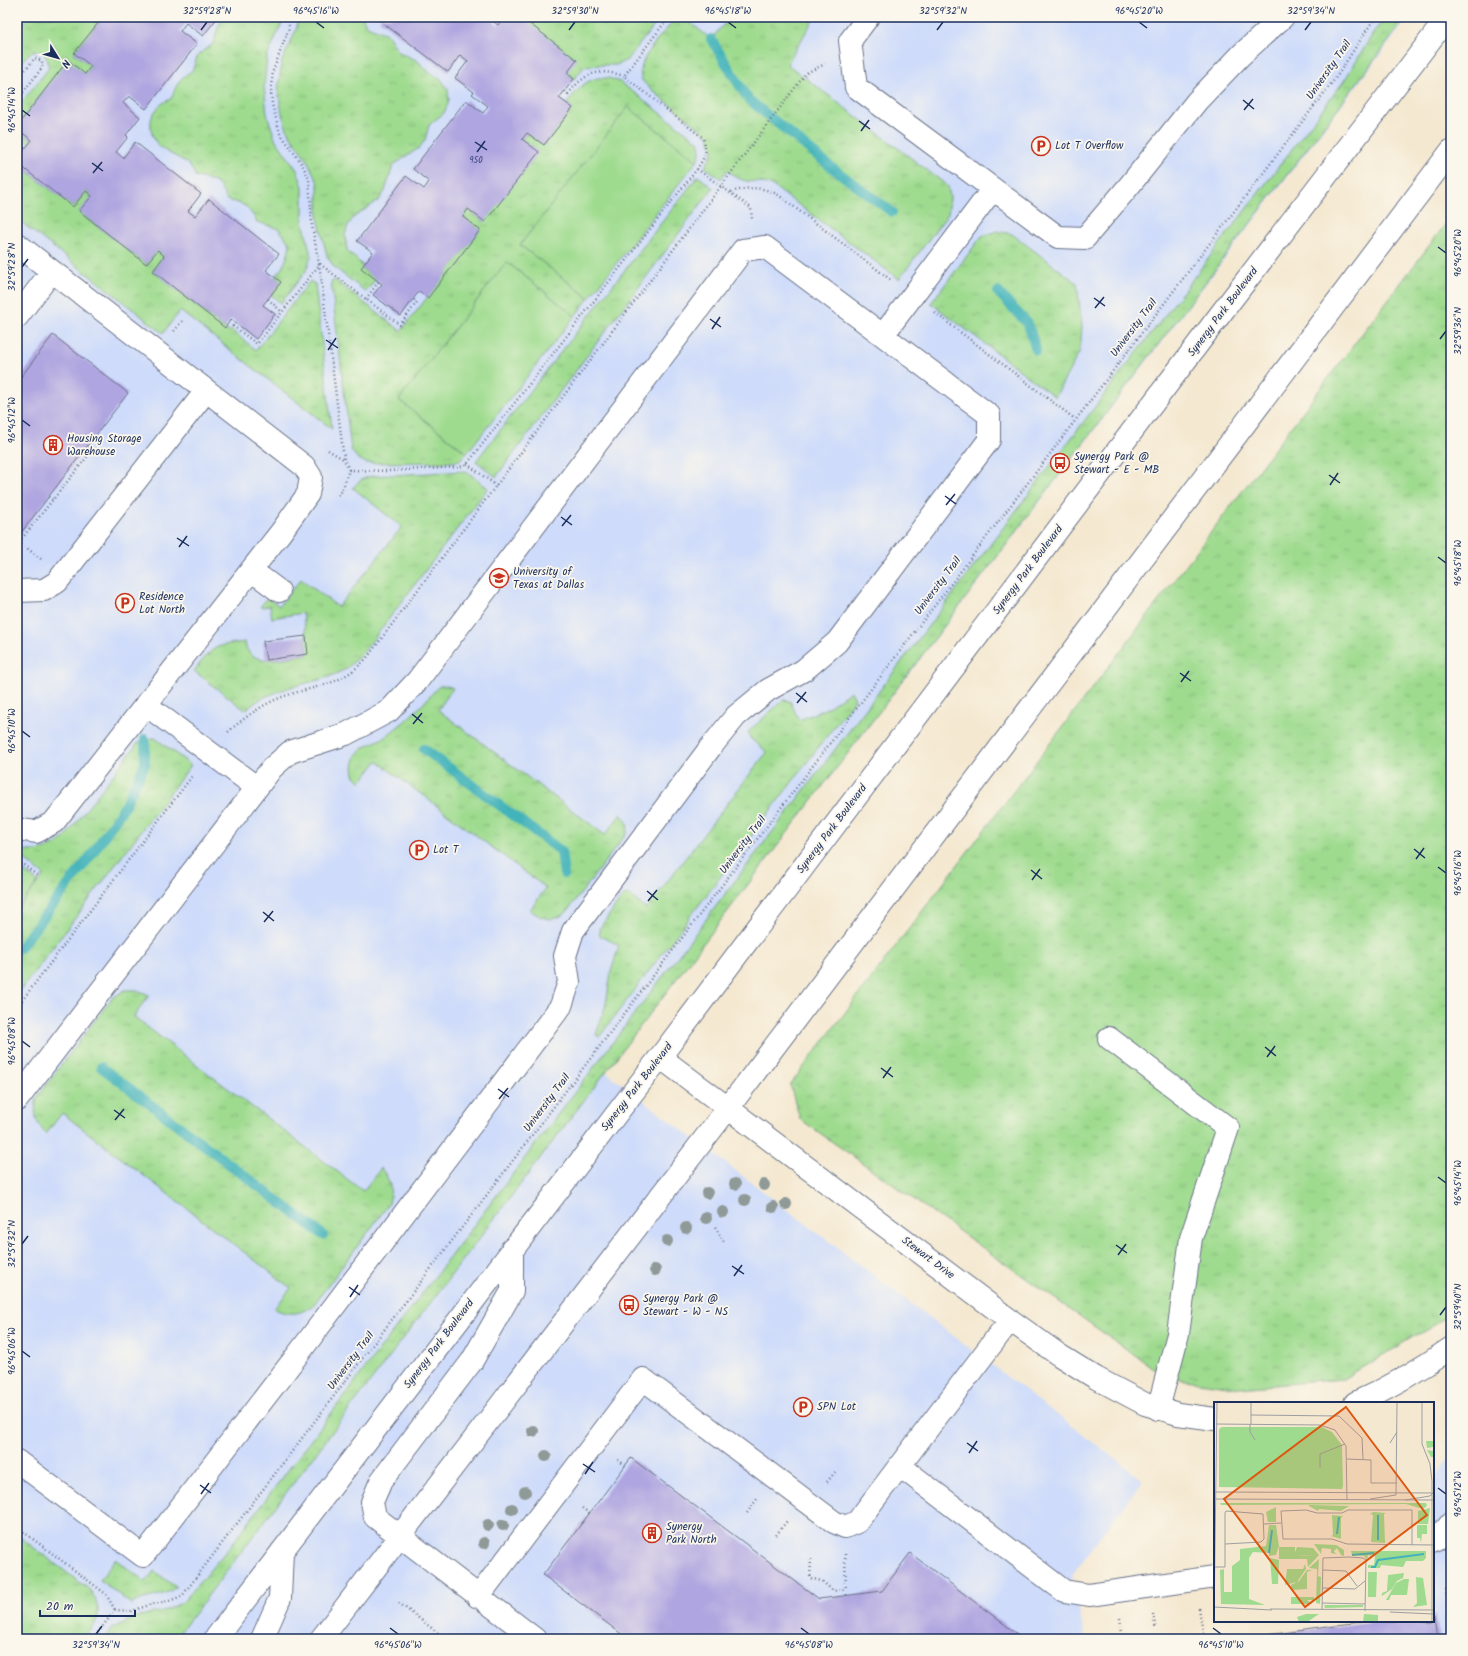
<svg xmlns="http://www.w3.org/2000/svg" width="1468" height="1656" viewBox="0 0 1468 1656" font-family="Kalam,sans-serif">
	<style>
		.built { fill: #cedbfa }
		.grass { fill: url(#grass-tufts); stroke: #5d8576 }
		.pitch { fill: #9fdb8f; stroke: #5d8576 }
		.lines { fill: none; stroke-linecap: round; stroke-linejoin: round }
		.stream { stroke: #43b3ba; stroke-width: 10 }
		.building { fill: #afa5e0 }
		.minor-casing { stroke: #677086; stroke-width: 24 }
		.path { stroke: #677086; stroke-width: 2.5; stroke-dasharray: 1 3; stroke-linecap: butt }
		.minor { stroke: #fff; stroke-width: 22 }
		.tree { fill: #8f9a98 }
		.ticks { fill: none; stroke: #1b2f5e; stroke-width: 1.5 }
		.labels { text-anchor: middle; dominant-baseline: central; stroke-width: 3.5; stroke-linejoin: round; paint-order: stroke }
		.number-label { font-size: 9px; fill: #404c7e }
		.street-label { font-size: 11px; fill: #1b2f5e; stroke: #fbf7ec }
		.poi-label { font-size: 11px; fill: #1b2f5e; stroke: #fbf7ec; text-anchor: start }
		.inset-river { fill: none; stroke: #43b3ba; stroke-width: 2 }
		.inset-road { fill: none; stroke: #9d9ea2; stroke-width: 1 }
		.view { fill: #de5710; fill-opacity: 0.15; stroke: #de5710; stroke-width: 2 }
		.inset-edge { fill: none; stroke: #1b2f5e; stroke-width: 2 }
		.neatline { fill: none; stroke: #1b2f5e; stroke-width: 1.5 }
		.ticks-label { font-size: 10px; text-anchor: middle; fill: #1b2f5e }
	</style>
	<defs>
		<pattern id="grass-tufts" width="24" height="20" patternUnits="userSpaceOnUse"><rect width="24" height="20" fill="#9fdb8f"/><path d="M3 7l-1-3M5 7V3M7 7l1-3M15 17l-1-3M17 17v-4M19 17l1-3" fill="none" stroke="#88bc7e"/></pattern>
	</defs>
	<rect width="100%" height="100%" fill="#fbf7ec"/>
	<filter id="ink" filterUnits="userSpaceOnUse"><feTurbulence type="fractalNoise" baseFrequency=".025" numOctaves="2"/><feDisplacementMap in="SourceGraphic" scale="8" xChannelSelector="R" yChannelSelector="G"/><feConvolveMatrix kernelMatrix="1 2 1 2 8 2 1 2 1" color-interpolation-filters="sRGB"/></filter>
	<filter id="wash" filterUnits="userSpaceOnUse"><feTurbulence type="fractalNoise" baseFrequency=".012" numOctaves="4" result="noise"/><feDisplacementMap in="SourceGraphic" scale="16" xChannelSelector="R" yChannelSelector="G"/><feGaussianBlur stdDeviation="0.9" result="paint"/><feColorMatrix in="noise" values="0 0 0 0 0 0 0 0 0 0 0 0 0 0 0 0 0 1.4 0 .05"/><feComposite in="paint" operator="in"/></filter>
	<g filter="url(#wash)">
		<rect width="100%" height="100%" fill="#f4e8d0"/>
		<path class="built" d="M17 17H1409L606 1072 1143 1480 1072 1575 1085 1639H17Z
			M1451 1457V1639H1439L1433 1602V1480Z"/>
		<path class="grass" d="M29 17H103L74 53 91 66 85 74 68 61 17 126V108L48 69C50 57 40 45 29 54 24 58 21 64 17 69V32Z
			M229 17H280L282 23 267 57 264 87 267 114 275 139 297 170 303 187V221L311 256 306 271 281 303 271 295 281 282 275 277C284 266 288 258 290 244L279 229 257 222C246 204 246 205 227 200 217 181 218 181 196 177 194 173 191 167 188 164 180 158 172 155 164 150 153 143 147 126 153 115 158 106 163 102 171 99 176 86 179 77 192 71L198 55 213 44 220 22Z
			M296 17H362L367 26 387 34 399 52 418 61 425 69 441 79 448 90 449 101 444 113 429 125 425 140 419 148 395 164 392 169 385 191 379 200 354 217 348 225 345 235 347 250 363 266 361 268 376 279 366 292 334 267 327 256 318 218V183L307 160 288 132 282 114 278 90 282 61 297 28Z
			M521 17H661L627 60 616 65H599L584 67 574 79 567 73Z
			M677 17H683L711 39 730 17H815L787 64 948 186 950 198 948 214 899 279 773 186 760 182 746 181 737 178 727 170 721 179 705 167 713 151 709 136 648 87C647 85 643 82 642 80 633 62 666 30 677 17Z
			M1387 17H1407L175 1639H104L113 1628 136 1617 167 1610 183 1602 232 1544 1085 420 1344 81 1376 29Z
			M598 78H609L620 82 699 142 700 153 697 161 628 108 520 245 589 298 575 316 507 262 399 400 467 453 461 459 454 462 366 463 357 458 351 450 331 282 335 280 401 331 480 230 463 217 468 209 484 222 538 152 522 139 527 133 544 145 573 108 567 103C576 92 583 81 598 78Z
			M17 129 32 140 29 143 17 134Z
			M17 163 73 207 86 191 92 196 79 212 146 264 158 250 164 256 153 271 229 332 231 330 256 350 310 281 315 284 332 429 180 311 163 333 17 219Z
			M698 176 713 188 496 477 476 461Z
			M1451 217V1314L1343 1379 1240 1388 1166 1377 800 1119 790 1085Z
			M997 231 1012 234 1077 283 1082 327 1080 351 1055 397 931 303 982 236Z
			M466 471 488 488 363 653 346 669 329 677 288 688 262 698 245 710 194 671C214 646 212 646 245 642 246 645 246 649 248 651 258 667 292 656 308 654L303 613 272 618 270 606 260 607 268 597 279 606 301 579 338 607 402 527 353 488C359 481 363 478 372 476Z
			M439 686H447L453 688 438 710 605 835 621 814C627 821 629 824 627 833L566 913C552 922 544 920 530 910L546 888 377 761 361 782 354 775 353 766 356 755 365 747 385 737 405 721 422 705Z
			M851 691 855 699 599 1037 596 1035 606 1004 611 972 619 945 600 936 599 929 623 896 629 895 646 909 767 752 750 738 748 732 783 700 790 701 799 720 827 708Z
			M155 738 191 765 17 995V909L44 875 17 854V849C39 854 48 850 65 837L137 744 145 739Z
			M125 990H137L149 995 134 1017 363 1191 381 1168C391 1182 392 1188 389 1204L312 1307C296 1315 290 1315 274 1309L291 1288 62 1113 46 1134C34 1121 34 1113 37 1097L112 998Z
			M17 1535 90 1590C104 1612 99 1620 84 1639H17Z
			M115 1559 146 1582 154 1571 176 1587C163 1598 145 1596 131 1604L100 1580Z"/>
		<path class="pitch" d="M628 107 697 161 589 298 520 245Z
			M507 262 575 316 467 453 399 400Z
			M17 866 38 882 17 909Z"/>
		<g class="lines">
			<path class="stream" d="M711 39 748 99 831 167 892 212
				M998 292 1028 324 1036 350
				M424 749 561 851 564 874
				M20 948 92 854 124 807 145 764V739
				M101 1067 323 1235"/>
		</g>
		<g id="blocks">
			<path class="building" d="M103 17H218L203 36 186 23 180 31 197 44 146 109 129 96 123 103 140 117 126 135 128 137 116 152 123 158 135 142 201 194 188 211 195 216 209 199 279 254 266 270 281 282 263 305 275 314 256 339 231 319 225 328 153 271 164 256 158 250 146 264 79 211 92 196 86 191 73 207 17 163V159L32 140 17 129V126L68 60 85 74 91 66 74 53Z
				M382 17H492L490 19 498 25 504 17H521L577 60 567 73 574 79 559 98 573 108 544 145 527 133 522 139 539 152 485 222 468 209 463 217 480 230 428 298 419 291 401 316 373 295 382 284 361 268 373 252 357 241 406 176 424 189 429 182 413 169 466 100 483 113 488 106 472 94 474 92 455 78 468 61 460 55 448 72 379 20Z
				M53 335 128 393 17 538V382Z
				M306 636 308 654 266 660 263 641Z
				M631 1458 819 1599 882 1591 910 1553 1024 1639H628L543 1575Z
				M1433 1614H1436L1439 1639H1234L1376 1621H1433Z"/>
		</g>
	</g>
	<g filter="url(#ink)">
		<use href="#blocks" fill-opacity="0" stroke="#677086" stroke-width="1"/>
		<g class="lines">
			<g class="minor-casing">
				<path id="minor" d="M868 17 850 41 856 87 1058 237 1085 238 1129 186 1197 101 1241 55 1283 17
					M17 244 304 466 311 477 308 494 281 532 54 822 36 832 17 829
					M17 317 52 271
					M883 335 992 190
					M251 570 279 591
					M17 591 44 590 57 582 206 391
					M146 705 256 787
					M1109 1038 1228 1128 1191 1238 1178 1334 1158 1409
					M660 1057 1010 1320 1059 1355 1096 1378 1145 1404 1178 1414 1215 1419
					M17 1100 272 768 290 752 346 734 389 711 418 680 743 250 765 247 989 415V440L837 642 804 670 768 690 736 716 710 748 573 931 565 956 569 982 561 1006 302 1349 143 1556 17 1461
					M512 1249V1291L472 1361 381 1481 372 1502 375 1517 535 1639
					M1355 1403C1389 1388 1421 1369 1451 1348
					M900 1466 1064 1591 1089 1595 1215 1577
					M1433 1541 1439 1538 1451 1523
					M478 1597 643 1379 834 1522 845 1527 857 1522 1010 1320
					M215 1639 660 1057 1219 316 1448 17
					M262 1639 280 1598 282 1551
					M321 1639 728 1108 1451 151"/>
			</g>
			<path class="path" d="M288 17 289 28 273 71 271 88 272 104 280 133 302 164 309 179 312 226 320 270 344 459 349 470 342 491 337 497
				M17 79 35 58 42 61V68L17 100
				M565 91 568 94C586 72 597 68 624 76
				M17 143 25 149
				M697 169 751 208 752 220
				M731 192C749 187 759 186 777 194L891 280
				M268 299 282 312
				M366 299 379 281
				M935 313 1075 419
				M236 323 233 326 257 344 320 264 400 325 417 302 413 299
				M174 331 182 321
				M328 450 343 459
				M467 464 497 486
				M349 470 388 471 460 467 467 464 697 169C705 156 708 153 703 138L624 76 669 17
				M48 497 53 500
				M41 559 19 542 91 452
				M228 732C246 716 267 701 291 694 324 684 340 685 366 659L806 73 825 64
				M17 860 37 875
				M17 1007 193 775
				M715 1227 725 1244
				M618 1460 625 1465
				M827 1482 835 1472
				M582 1508 589 1513
				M747 1513 757 1499
				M17 1527 106 1594 115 1610
				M776 1535 787 1521
				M845 1554 846 1596
				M811 1559 810 1578 822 1581 833 1591 845 1589
				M1446 1589 1451 1624
				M399 1603 446 1639
				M1199 1608 1204 1639
				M1153 1614 1156 1629
				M1120 1618 1122 1633
				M93 1639 115 1610 132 1611 149 1605 169 1601 182 1596 1337 76 1370 25 1378 17"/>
			<use href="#minor" class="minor"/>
		</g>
		<g class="tree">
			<circle cx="735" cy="1184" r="6"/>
			<circle cx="764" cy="1185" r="6"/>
			<circle cx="707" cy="1193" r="6"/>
			<circle cx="745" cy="1200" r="6"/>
			<circle cx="786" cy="1204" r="6"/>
			<circle cx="773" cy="1207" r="6"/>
			<circle cx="723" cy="1212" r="6"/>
			<circle cx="706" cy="1218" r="6"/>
			<circle cx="686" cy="1228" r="6"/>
			<circle cx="667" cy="1241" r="6"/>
			<circle cx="655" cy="1270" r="6"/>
			<circle cx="533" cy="1431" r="6"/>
			<circle cx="546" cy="1456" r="6"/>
			<circle cx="525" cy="1492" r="6"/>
			<circle cx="512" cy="1509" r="6"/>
			<circle cx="488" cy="1525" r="6"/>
			<circle cx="503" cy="1525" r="6"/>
			<circle cx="484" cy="1543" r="6"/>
		</g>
	</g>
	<path class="ticks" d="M316 22 324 28M728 22 736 28M1139 22 1147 28M201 30 207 22M569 30 575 22M937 30 943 22M1305 30 1311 22M1243 100 1254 109M22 110 30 116M1244 110 1253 99M859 121 870 129M861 131 869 120M475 142 487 150M477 152 485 141M92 163 103 171M93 173 102 162M1438 247 1446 253M22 267 28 259M1094 298 1105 306M1095 308 1104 297M710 319 721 327M712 329 720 317M1440 339 1446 331M326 340 338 348M328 350 336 338M22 420 30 426M1329 475 1340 483M1330 485 1338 473M945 496 956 504M946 505 955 494M561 517 572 525M562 526 571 515M177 538 189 546M179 547 187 536M1438 557 1446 563M1180 673 1191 681M1181 682 1189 671M796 693 807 702M797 703 806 692M412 714 423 723M413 724 422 713M22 731 30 737M1414 849 1425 858M1416 859 1424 848M1438 867 1446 873M1031 870 1042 879M1032 880 1040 869M647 891 658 900M648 901 657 890M263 912 274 921M264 922 273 911M22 1041 30 1047M1265 1047 1276 1056M1267 1057 1275 1046M881 1068 893 1077M883 1078 891 1067M498 1089 509 1097M499 1099 508 1088M114 1110 125 1118M115 1120 124 1109M1438 1177 1446 1183M22 1244 28 1236M1116 1245 1127 1253M1118 1255 1126 1244M732 1266 744 1274M734 1276 742 1265M349 1287 360 1295M350 1297 358 1285M1440 1315 1446 1307M22 1351 30 1357M967 1443 978 1451M969 1453 977 1441M583 1464 595 1472M585 1474 593 1462M200 1485 211 1493M1438 1488 1446 1494M201 1494 209 1483M390 1628 398 1634M801 1628 809 1634M1213 1628 1221 1634M96 1634 102 1626"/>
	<defs>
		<g id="parking-ring" transform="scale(1)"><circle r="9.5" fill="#fbf7ec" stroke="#c8321e" stroke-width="1.5"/><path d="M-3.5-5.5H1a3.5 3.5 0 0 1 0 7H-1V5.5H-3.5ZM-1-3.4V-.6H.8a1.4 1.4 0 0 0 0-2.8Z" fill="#c8321e"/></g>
		<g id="building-ring" transform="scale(1)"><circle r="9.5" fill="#fbf7ec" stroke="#c8321e" stroke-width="1.5"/><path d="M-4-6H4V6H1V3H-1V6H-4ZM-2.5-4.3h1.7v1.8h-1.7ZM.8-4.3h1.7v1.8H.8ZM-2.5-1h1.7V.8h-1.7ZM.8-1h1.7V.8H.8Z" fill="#c8321e"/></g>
		<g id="bus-ring" transform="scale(1)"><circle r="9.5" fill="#fbf7ec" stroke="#c8321e" stroke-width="1.5"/><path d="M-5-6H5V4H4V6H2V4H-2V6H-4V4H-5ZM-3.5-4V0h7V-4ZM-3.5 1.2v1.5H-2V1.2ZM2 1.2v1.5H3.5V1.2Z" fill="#c8321e"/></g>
		<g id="university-ring" transform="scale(1)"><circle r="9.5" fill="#fbf7ec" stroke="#c8321e" stroke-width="1.5"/><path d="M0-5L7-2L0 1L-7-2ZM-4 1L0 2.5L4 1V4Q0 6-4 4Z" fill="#c8321e"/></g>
	</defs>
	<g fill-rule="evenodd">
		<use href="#parking-ring" x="1041" y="146"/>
		<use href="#building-ring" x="53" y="445"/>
		<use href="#bus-ring" x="1060" y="463"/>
		<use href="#university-ring" x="499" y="578"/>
		<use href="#parking-ring" x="125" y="603"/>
		<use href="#parking-ring" x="419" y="850"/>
		<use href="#bus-ring" x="629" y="1305"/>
		<use href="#parking-ring" x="803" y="1407"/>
		<use href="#building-ring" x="652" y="1533"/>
	</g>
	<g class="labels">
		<g class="number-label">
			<text x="476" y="160">950</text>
		</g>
		<g class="street-label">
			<text transform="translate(1329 70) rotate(-55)">University Trail</text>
			<text transform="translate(1223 312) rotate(-53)">Synergy Park Boulevard</text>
			<text transform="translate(1134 328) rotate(-53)">University Trail</text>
			<text transform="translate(1028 570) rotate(-53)">Synergy Park Boulevard</text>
			<text transform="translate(938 586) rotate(-53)">University Trail</text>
			<text transform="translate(832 829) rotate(-53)">Synergy Park Boulevard</text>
			<text transform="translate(743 845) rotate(-53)">University Trail</text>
			<text transform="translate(637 1087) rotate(-52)">Synergy Park Boulevard</text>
			<text transform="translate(547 1103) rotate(-53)">University Trail</text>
			<text transform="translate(928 1258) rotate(37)">Stewart Drive</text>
			<text transform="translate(439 1344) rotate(-53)">Synergy Park Boulevard</text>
			<text transform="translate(351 1361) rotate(-53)">University Trail</text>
		</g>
		<g class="poi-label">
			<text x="1055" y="146">Lot T Overflow</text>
			<text x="67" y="439">Housing Storage<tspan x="67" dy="13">Warehouse</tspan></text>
			<text x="1074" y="457">Synergy Park @<tspan x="1074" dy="13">Stewart - E - MB</tspan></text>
			<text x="513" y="572">University of<tspan x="513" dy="13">Texas at Dallas</tspan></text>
			<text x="139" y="597">Residence<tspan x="139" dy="13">Lot North</tspan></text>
			<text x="433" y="850">Lot T</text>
			<text x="643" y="1299">Synergy Park @<tspan x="643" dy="13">Stewart - W - NS</tspan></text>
			<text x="817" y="1407">SPN Lot</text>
			<text x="666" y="1527">Synergy<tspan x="666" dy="13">Park North</tspan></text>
		</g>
	</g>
	<g transform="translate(1214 1402)">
		<rect width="220" height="220" fill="#f4e8d0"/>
		<path d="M8 25H108L118 30 128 43 129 84 128 87 5 85V27ZM6 101H212L213 104 209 107 192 102 7 103ZM95 104V103L135 104 127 109 105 107 104 109ZM62 105V120H54L52 110ZM216 106 214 122H204V109ZM159 110 172 111 170 112 171 141 157 140 159 113 156 112ZM118 113 129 114 127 116V137L117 134 119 133ZM55 123H62L65 144 62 153 55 154V151L39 150 35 156V197L51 203 7 202 6 168 10 167V190H18V164L26 158V147L52 144ZM203 123H213V132H208L207 141 206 136H203ZM100 142 122 143 130 148V154L127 153 123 146 120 149 122 152 117 151V147L108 146 107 152ZM65 145V153H80L83 145V153L99 154V146L105 153 94 165 93 157H65ZM137 149H212V156L209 159H192L189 165 167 163 166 166H154V163H160L161 154 154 153 153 158 150 154 138 153ZM56 156 65 158 64 182H58ZM105 157 104 174 107 175 106 202 102 201 103 167 95 166ZM91 162 92 167 83 180 71 183 73 167H89ZM93 168H98L93 170V187L77 188V183L85 179ZM190 171 189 176 183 179 178 187 168 194V191L173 189 174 173ZM202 175 209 176 213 203 199 205 203 201ZM190 177H195L193 193H177L175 198H172L182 181ZM77 195H100V198H93L98 202H77ZM110 203H149V205L111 206ZM92 212H105L93 220H85L83 215ZM150 212 164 213V220H149Z" fill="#9fdb8f"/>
		<path d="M212 39H220V55H217L213 48 219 49V45L213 46Z" fill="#9fdb8f"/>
		<path d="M65 145H81V153H65ZM83 145 99 146V154L83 153ZM154 170H163L162 195H154Z" fill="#9fdb8f"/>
		<path class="inset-river" d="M164 113V138M123 132 125 115M55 151 58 128M138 153 160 151M157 165H161L164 158 210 152"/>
		<path class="inset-road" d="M208 0V42L216 62 218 79V220M37 13 125 14 148 36 149 57M2 22 106 23 121 28 132 44 133 98M36 22V30L41 38M37 22V0M176 41 183 30M133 57 157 58V81H183M106 66V52L131 42M1 90 220 91M0 97 220 98M156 97 182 93 183 0M191 98 216 94 219 91M50 122 67 121M198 143V108H134L128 111H103L92 108 67 109 69 137H118L133 142 220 143M0 165H11V111L12 109 49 112 50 137 47 140 11 142M109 168 132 169 143 184M109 186 141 187 151 179M108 201 151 202M0 205 58 208M56 207 220 208M108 208 109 156 135 155 149 156 152 158 151 209M176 210 219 212M0 220 3 0"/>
		<path class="view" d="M132 5 213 113 91 205 10 97Z"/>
		<rect width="220" height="220" class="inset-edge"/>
	</g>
	<rect width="1468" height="1656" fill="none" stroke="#fbf7ec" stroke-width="44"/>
	<g transform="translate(58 58) rotate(127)" stroke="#fbf7ec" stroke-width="3" paint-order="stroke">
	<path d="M0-3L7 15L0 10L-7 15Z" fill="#1b2f5e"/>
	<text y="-6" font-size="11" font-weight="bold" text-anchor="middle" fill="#1b2f5e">N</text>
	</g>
	<path d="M40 1610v6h95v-6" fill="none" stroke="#1b2f5e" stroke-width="2"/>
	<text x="46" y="1610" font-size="12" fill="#1b2f5e" stroke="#fbf7ec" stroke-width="3" paint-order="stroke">20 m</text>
	<rect x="22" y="22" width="1424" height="1612" class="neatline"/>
	<g class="ticks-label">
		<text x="207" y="14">32°59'28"N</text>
		<text x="316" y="14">96°45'16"W</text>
		<text x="575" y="14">32°59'30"N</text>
		<text x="728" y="14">96°45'18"W</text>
		<text x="943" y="14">32°59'32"N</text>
		<text x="1139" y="14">96°45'20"W</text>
		<text x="1311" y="14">32°59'34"N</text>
		<text transform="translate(11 110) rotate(-90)" y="4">96°45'14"W</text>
		<text transform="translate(1457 253) rotate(-90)" y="4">96°45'20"W</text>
		<text transform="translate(11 267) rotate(-90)" y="4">32°59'28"N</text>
		<text transform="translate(1457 331) rotate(-90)" y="4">32°59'36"N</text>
		<text transform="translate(11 420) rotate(-90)" y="4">96°45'12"W</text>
		<text transform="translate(1457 563) rotate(-90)" y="4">96°45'18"W</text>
		<text transform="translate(11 731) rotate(-90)" y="4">96°45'10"W</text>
		<text transform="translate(1457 873) rotate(-90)" y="4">96°45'16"W</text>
		<text transform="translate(11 1041) rotate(-90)" y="4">96°45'08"W</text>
		<text transform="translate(1457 1183) rotate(-90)" y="4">96°45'14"W</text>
		<text transform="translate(11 1244) rotate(-90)" y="4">32°59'32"N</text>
		<text transform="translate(1457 1307) rotate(-90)" y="4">32°59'40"N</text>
		<text transform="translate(11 1351) rotate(-90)" y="4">96°45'06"W</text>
		<text transform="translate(1457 1494) rotate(-90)" y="4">96°45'12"W</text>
		<text x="96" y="1648">32°59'34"N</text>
		<text x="398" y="1648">96°45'06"W</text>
		<text x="809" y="1648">96°45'08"W</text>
		<text x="1221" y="1648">96°45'10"W</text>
	</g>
</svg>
